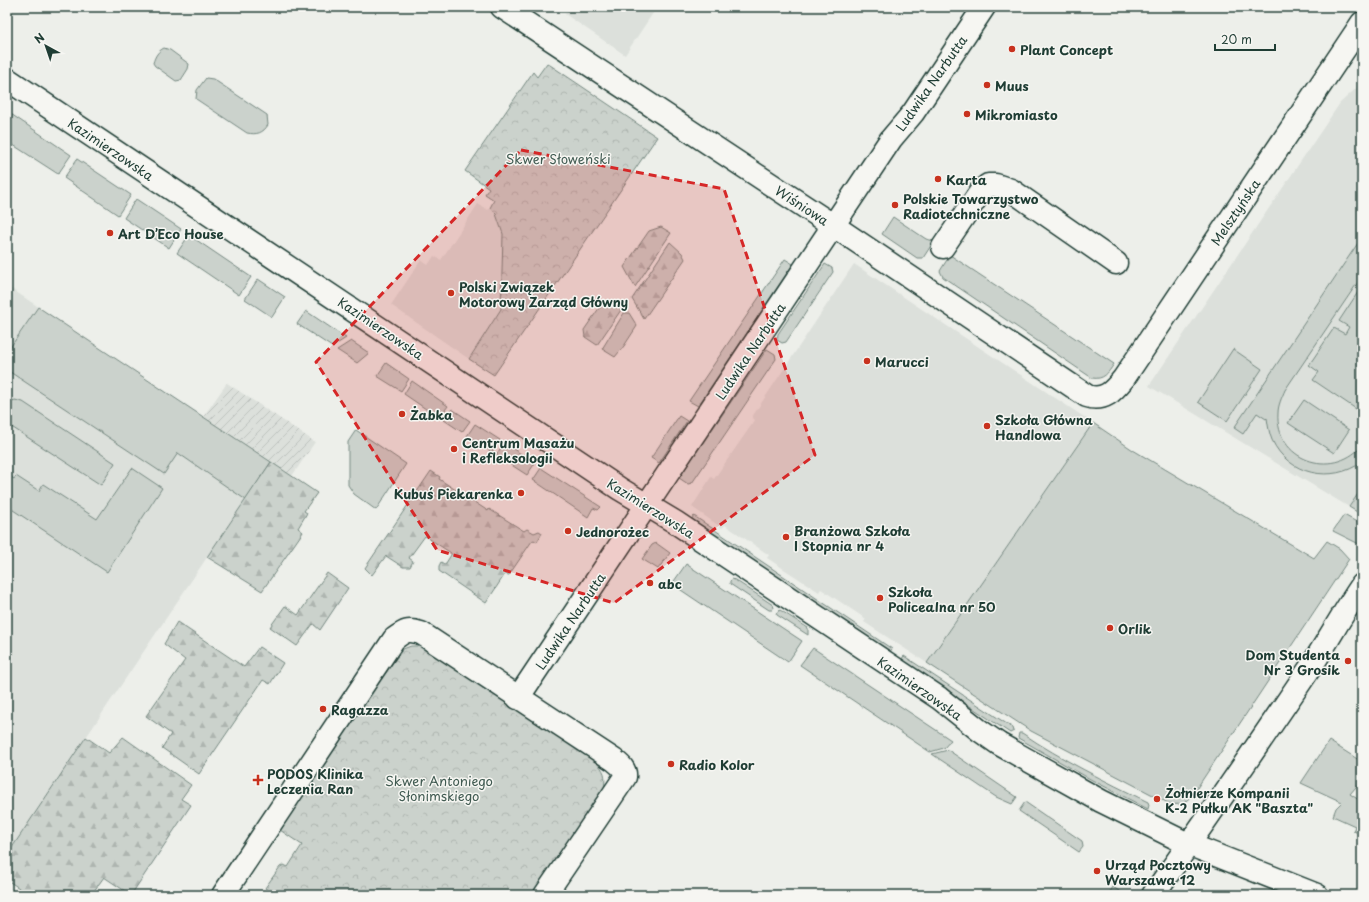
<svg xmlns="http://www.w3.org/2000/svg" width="1369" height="902" viewBox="0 0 1369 902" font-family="'Playpen Sans',sans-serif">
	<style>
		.built { fill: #dce0db }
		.industrial { fill: url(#industrial-furrows) }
		.grass { fill: #cbd2cc; stroke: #758880 }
		.forest { fill: url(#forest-firs); stroke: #758880 }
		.park { fill: url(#park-crowns); stroke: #758880 }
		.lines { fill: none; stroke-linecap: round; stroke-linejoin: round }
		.minor-casing { stroke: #1f3d34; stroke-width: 25 }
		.minor { stroke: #f6f6f2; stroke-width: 22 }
		.marked { fill: #d62828; fill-opacity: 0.2; stroke: #d62828; stroke-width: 3; stroke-dasharray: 8 5; stroke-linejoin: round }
		.poi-dot { fill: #c8321e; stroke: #f6f6f2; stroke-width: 1.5 }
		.labels { text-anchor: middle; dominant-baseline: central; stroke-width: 3; stroke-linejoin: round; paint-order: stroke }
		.poi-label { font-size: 13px; font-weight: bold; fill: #1f3d34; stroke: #f6f6f2; text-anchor: start }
		.street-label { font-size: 13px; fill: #1f3d34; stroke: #f6f6f2 }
		.park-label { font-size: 13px; fill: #415b52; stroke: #f6f6f2 }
	</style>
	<defs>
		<pattern id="industrial-furrows" width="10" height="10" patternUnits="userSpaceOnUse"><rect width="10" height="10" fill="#dce0db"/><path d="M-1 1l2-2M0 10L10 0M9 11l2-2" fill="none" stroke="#bcc1bd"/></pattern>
		<pattern id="forest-firs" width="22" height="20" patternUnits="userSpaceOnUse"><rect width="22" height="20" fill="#cbd2cc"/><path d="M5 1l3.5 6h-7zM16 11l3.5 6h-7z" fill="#aeb5b0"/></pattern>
		<pattern id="park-crowns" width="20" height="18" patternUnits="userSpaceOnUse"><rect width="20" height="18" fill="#cbd2cc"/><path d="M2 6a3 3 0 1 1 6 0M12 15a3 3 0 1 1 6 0" fill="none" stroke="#aeb5b0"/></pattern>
	</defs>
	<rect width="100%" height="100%" fill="#edefea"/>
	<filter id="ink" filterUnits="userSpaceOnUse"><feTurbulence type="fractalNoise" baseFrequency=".025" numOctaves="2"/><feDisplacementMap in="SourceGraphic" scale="8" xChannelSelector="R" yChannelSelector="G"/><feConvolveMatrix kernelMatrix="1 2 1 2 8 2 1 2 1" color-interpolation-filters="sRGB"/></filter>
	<g filter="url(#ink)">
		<path class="built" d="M570 7H657L625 55 565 14Z
			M1361 84H1362V488L1349 507 1149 386 1340 103Z
			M478 204 488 210 490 208 496 214 503 234 501 309 469 359 391 305 421 260 428 265 434 256 441 260Z
			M854 264 1093 423 927 663 864 622 866 619 821 589 819 592 767 558 769 555 725 525 722 528 692 507 711 477 714 479 755 420 752 417Z
			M7 286 271 462 7 855Z"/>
		<path class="industrial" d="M227 383 315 442 292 476 203 417Z"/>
		<path class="grass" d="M164 48 170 50 189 64 188 69 181 80 176 81 155 66 153 63C155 56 158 51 164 48Z
			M206 78 213 79 267 115 268 125C263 133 257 135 247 133L196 99 197 90Z
			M8 112 71 155 58 174 7 141Z
			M77 159 131 195 118 215 64 178Z
			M136 199 181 229 169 248 124 218Z
			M893 217 926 239 934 241 923 258H917L882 234Z
			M189 235 251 277 239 295 177 253Z
			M1362 237V276L1285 390C1282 397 1278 405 1278 413 1275 460 1331 480 1362 446V462C1332 484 1288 475 1272 440 1269 433 1268 425 1267 418L1266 419 1257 413 1243 434 1234 428Z
			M950 255 1114 364C1108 373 1104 380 1092 378L943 277 940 271Z
			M785 259 793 264 698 406 689 401Z
			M825 264 832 268 833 272 786 342 782 343 777 340 778 334Z
			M258 279 285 297 272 317 245 299Z
			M1362 286V413L1313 380 1319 372 1309 365 1334 328 1345 334 1349 327 1339 321Z
			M38 307 271 462 246 500 178 453 164 474 7 370V352Z
			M306 311 346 338 332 347 297 324Z
			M624 313H629L637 326 624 346 615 357 602 349Z
			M351 341 369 353 357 363 337 350Z
			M767 349 775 354 776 359 692 483 688 484 679 478Z
			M1233 349 1262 369 1227 421 1198 402Z
			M386 363 409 379 401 391 377 376Z
			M412 381 448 406 439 418 404 394Z
			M15 400 23 402 115 463 101 485 7 424V403Z
			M1304 400 1349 430 1334 453 1288 423Z
			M452 409 470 421 462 432 444 420Z
			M679 416 687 421 659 463 651 458Z
			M1093 423 1133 450 1314 558 1327 541 1340 549 1349 559 1195 791C1187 801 1184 806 1170 804L1031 731 927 663Z
			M475 424 500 440 492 452 467 436Z
			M356 430 406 464 376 510 354 494 348 485V442Z
			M504 443 535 463 527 475 496 455Z
			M132 468 162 488 107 572 7 506V474L14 479 16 476 39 491 43 484 97 519Z
			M541 468 601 507 598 510 593 508 588 517 533 480Z
			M1362 488V515L1349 507Z
			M1344 515 1362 525V539L1359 544 1333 531Z
			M694 516 892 649 889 653 690 521Z
			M656 543 670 553 658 569 642 559 652 545Z
			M686 564 802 641 788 662 672 584Z
			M732 579 735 580 773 605 774 608 772 610H769L730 584V581Z
			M780 610 808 628V635L777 615 776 613Z
			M813 648 951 740 944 748 930 752 800 665Z
			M904 656 1013 728 1014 731 1010 733 901 660Z
			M1019 733H1022C1062 760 1105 781 1148 802L1149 805 1148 809 1092 780 1018 738Z
			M1329 741 1362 762V780L1350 794 1362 802V834L1353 831 1355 826 1333 816 1336 808 1342 802 1301 783Z
			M948 750 1017 797 1012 804 996 797 932 754Z
			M1025 802 1082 841 1083 847 1079 852 1019 811Z
			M1113 887 1125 895H1108Z"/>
		<path class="forest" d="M661 227 671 233 635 287 624 267 649 231Z
			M670 242 682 253 685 259 644 319 632 299Z
			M604 301H614L621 310 597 345 585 337 584 330Z
			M271 462 317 493 304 511 307 513 298 528 303 532 262 591 207 557Z
			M431 471 440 477 439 479 488 511 489 509 524 531 527 529 534 533 539 531 542 533 537 542 534 540 532 541 509 575 505 574 486 603 439 571V566L441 562 444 564 446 563 451 555V553L425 536 409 558 413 561 410 567H403L386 556 372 575 365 568Z
			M327 573 348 588 320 630 313 624 297 646 270 627 285 606 298 615Z
			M177 622 244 667 259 647 283 663 270 684 263 680 199 774 162 748 171 734 146 716 185 660 164 644Z
			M86 737 109 753 123 737 191 785 181 799 191 805 131 895 104 877 91 895H14L19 888 7 880V855Z"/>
		<path class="park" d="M547 63 657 137 494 375 469 359 501 309 503 234 496 214 490 208 494 200 485 194 489 188 465 171 533 72 537 77Z
			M411 646H420L595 761C605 771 606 775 604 789L532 895H274L265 888 280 867 284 865 288 867 302 845 280 830 384 675 403 649Z"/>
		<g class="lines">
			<g class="minor-casing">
				<path id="minor" d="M502 7 834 226 1087 396C1105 402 1114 390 1124 378L1362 23
					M7 79 620 489 675 522 939 698 979 730 999 744 1101 801 1188 844 1317 895
					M943 247 981 191 988 185H996L1011 190 1116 263
					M518 698 891 139 913 113 984 7
					M223 895 394 639C405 631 407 629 421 633L614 760C620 765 626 769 625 777L545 895
					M1153 895C1207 819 1260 742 1312 665 1329 639 1344 611 1362 585"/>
			</g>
			<use href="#minor" class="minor"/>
		</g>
	</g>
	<path class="marked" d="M521 150 724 189 815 455 614 603 437 550 316 362Z"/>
	<g class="poi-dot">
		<circle cx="1012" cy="49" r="4"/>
		<circle cx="987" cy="85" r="4"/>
		<circle cx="967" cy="114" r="4"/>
		<circle cx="938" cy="179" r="4"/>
		<circle cx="895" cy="205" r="4"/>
		<circle cx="110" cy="233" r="4"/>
		<circle cx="451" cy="293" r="4"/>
		<circle cx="867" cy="361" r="4"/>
		<circle cx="402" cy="414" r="4"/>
		<circle cx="987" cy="426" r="4"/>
		<circle cx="454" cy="449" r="4"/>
		<circle cx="521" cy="493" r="4"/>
		<circle cx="568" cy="531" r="4"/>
		<circle cx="786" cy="537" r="4"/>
		<circle cx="650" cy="583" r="4"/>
		<circle cx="880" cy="598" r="4"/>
		<circle cx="1110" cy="628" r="4"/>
		<circle cx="1348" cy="661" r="4"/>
		<circle cx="323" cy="709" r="4"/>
		<circle cx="671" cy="764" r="4"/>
		<path d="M256 774h4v4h4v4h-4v4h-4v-4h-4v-4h4z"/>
		<circle cx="1157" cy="799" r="4"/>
		<circle cx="1097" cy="871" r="4"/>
	</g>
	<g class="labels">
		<g class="poi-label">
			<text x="1020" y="49">Plant Concept</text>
			<text x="995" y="85">Muus</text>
			<text x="975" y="114">Mikromiasto</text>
			<text x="946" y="179">Karta</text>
			<text x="903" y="198">Polskie Towarzystwo<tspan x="903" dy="15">Radiotechniczne</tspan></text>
			<text x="118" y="233">Art D’Eco House</text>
			<text x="459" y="286">Polski Związek<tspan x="459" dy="15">Motorowy Zarząd Główny</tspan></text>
			<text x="875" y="361">Marucci</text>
			<text x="410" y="414">Żabka</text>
			<text x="995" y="419">Szkoła Główna<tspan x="995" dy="15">Handlowa</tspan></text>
			<text x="462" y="442">Centrum Masażu<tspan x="462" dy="15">i Refleksologii</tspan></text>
			<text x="513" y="493" text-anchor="end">Kubuś Piekarenka</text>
			<text x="794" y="530">Branżowa Szkoła<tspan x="794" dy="15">I Stopnia nr 4</tspan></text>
			<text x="576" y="531">Jednorożec</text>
			<text x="658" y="583">abc</text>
			<text x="888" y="591">Szkoła<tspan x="888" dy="15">Policealna nr 50</tspan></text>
			<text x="1118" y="628">Orlik</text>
			<text x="1340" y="654" text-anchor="end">Dom Studenta<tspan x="1340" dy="15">Nr 3 Grosik</tspan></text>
			<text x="331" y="709">Ragazza</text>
			<text x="679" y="764">Radio Kolor</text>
			<text x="267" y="773">PODOS Klinika<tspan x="267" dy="15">Leczenia Ran</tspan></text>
			<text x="1165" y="792">Żołnierze Kompanii<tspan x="1165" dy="15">K-2 Pułku AK "Baszta"</tspan></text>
			<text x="1105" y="864">Urząd Pocztowy<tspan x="1105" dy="15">Warszawa 12</tspan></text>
		</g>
		<g class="street-label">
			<text transform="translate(931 83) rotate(-55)">Ludwika Narbutta</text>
			<text transform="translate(111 149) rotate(34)">Kazimierzowska</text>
			<text transform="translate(802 205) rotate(33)">Wiśniowa</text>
			<text transform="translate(1235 212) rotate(-56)">Melsztyńska</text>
			<text transform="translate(381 328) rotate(34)">Kazimierzowska</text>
			<text transform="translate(750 351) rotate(-56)">Ludwika Narbutta</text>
			<text transform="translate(651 508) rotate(32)">Kazimierzowska</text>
			<text transform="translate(570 621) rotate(-56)">Ludwika Narbutta</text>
			<text transform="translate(920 688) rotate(35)">Kazimierzowska</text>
		</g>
		<g class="park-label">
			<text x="558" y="158">Skwer Słoweński</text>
			<text x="439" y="780">Skwer Antoniego<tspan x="439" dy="15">Słonimskiego</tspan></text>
		</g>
	</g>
	<rect width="1369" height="902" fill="none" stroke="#f6f6f2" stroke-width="24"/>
	<rect x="12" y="12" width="1345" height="878" fill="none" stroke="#1f3d34" stroke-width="1.5" filter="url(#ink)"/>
	<g transform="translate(46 46) rotate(320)" stroke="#f6f6f2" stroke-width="3" paint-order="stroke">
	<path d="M0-3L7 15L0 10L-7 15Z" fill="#1f3d34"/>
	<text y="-6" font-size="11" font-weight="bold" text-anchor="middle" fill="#1f3d34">N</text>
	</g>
	<path d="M1215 44v6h60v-6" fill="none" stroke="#1f3d34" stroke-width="2"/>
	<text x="1221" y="44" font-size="12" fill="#1f3d34" stroke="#f6f6f2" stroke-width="3" paint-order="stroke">20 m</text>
</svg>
